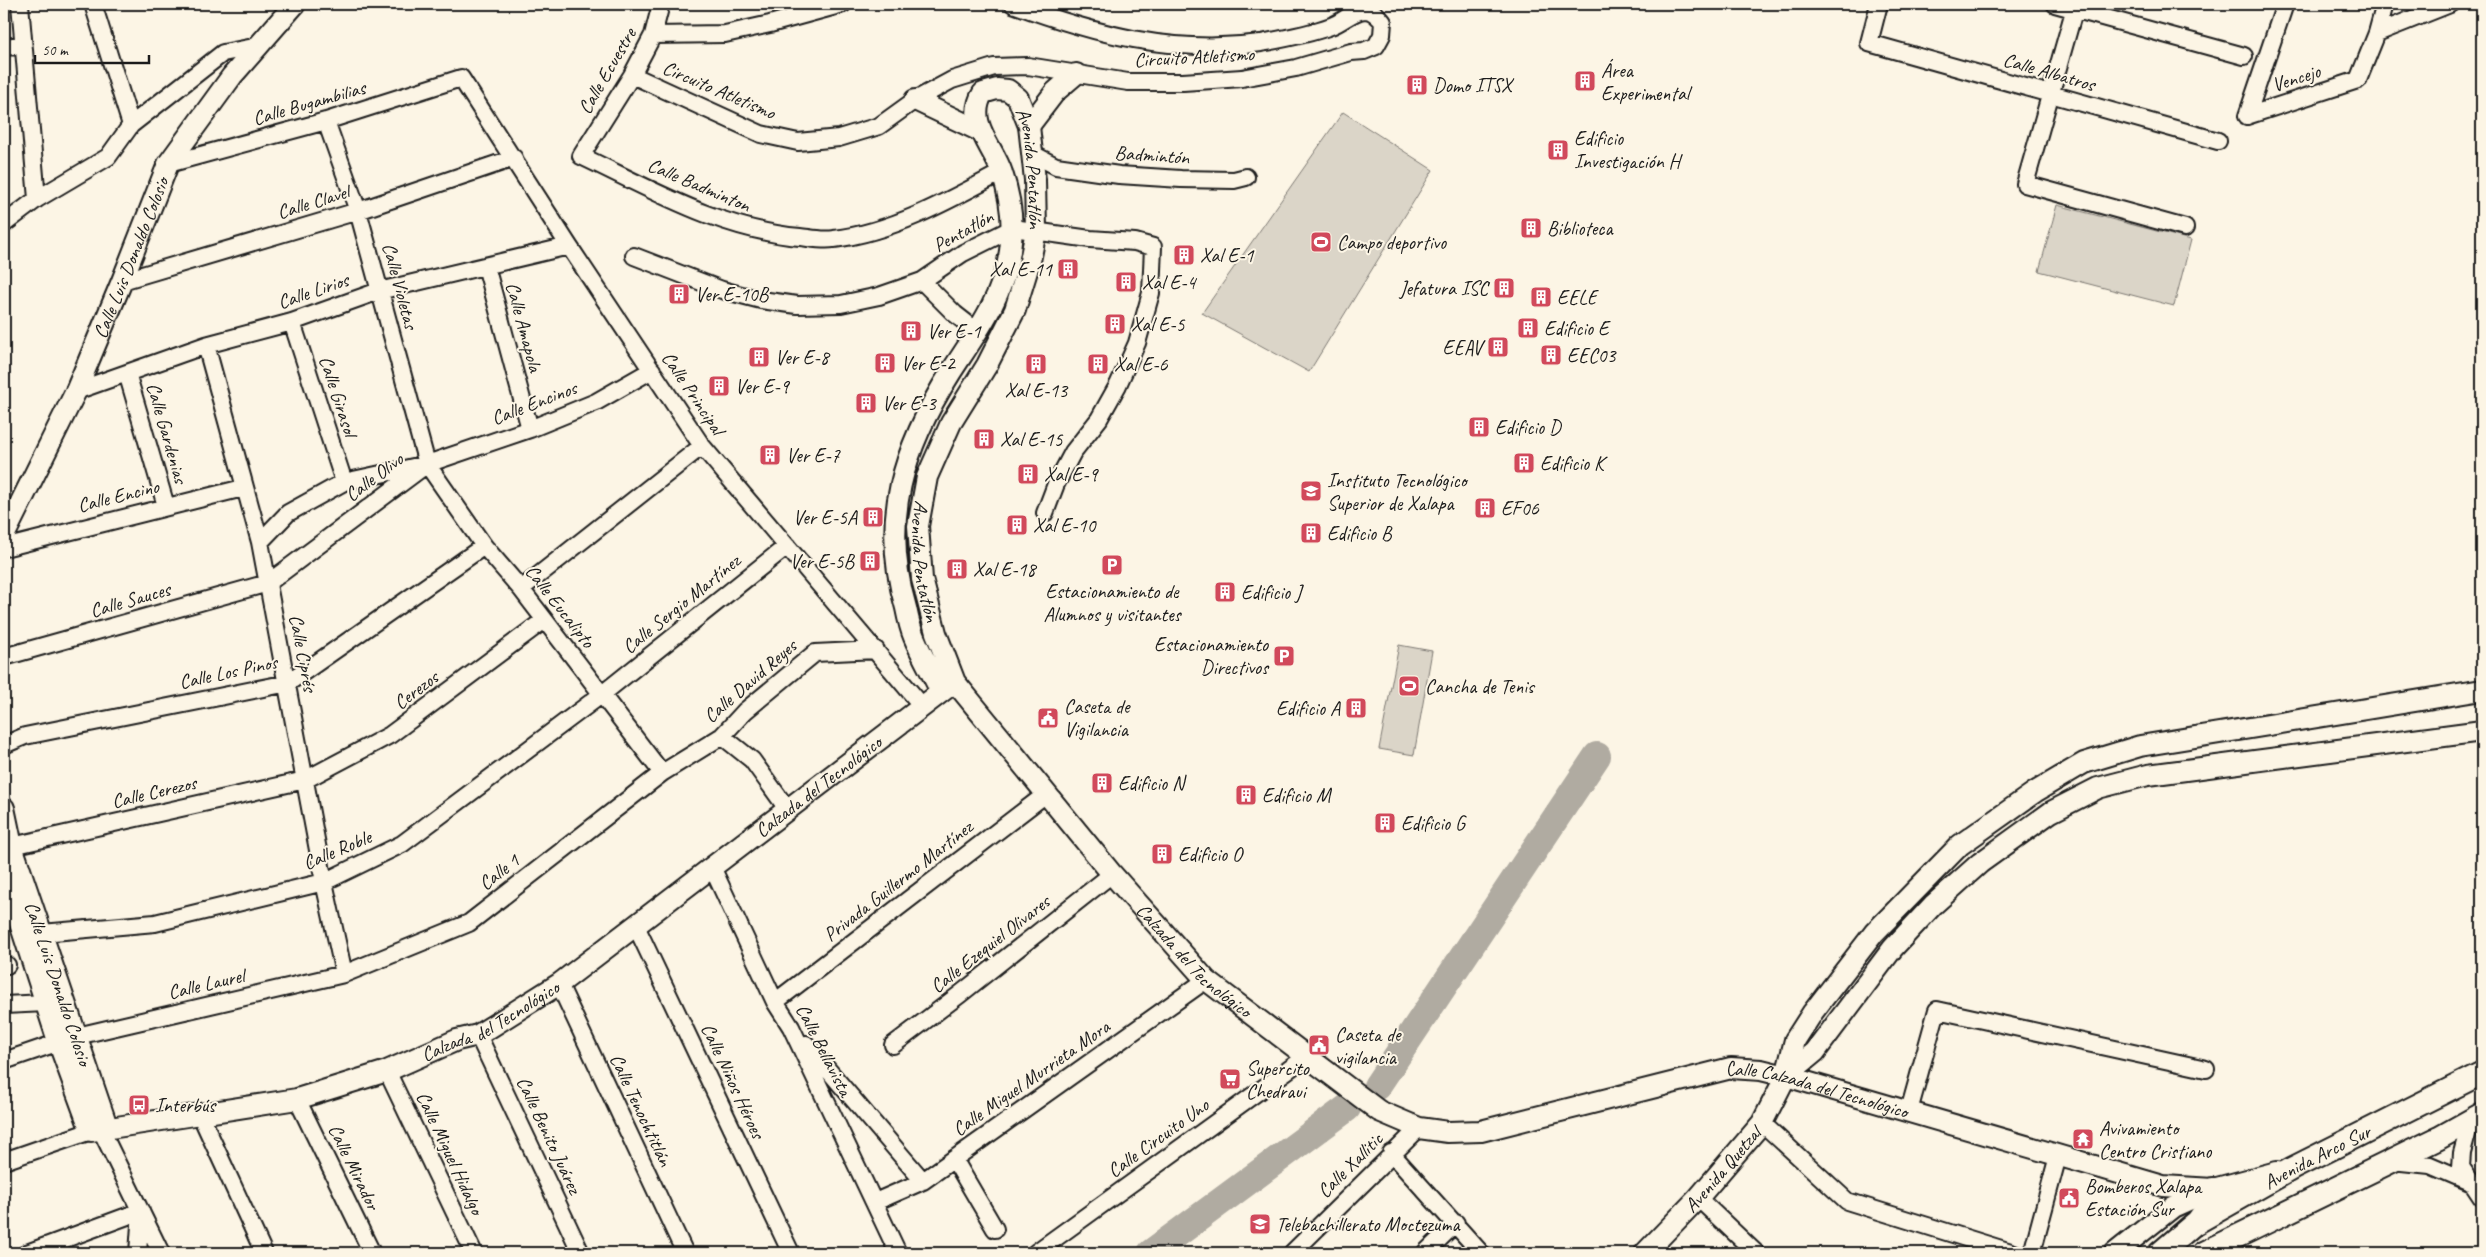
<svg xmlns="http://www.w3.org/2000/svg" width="2486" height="1257" viewBox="0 0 2486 1257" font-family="Caveat,sans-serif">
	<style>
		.green { fill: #dbd5c8; stroke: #7c7872 }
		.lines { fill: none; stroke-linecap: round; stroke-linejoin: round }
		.river { stroke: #b0aba1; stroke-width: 28 }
		.minor-casing { stroke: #1c1c1c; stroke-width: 20 }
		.tertiary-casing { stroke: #1c1c1c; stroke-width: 24 }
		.secondary-casing { stroke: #1c1c1c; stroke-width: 26 }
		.minor { stroke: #fcf5e5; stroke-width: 16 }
		.tertiary { stroke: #fcf5e5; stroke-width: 20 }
		.secondary { stroke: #fcf5e5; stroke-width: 22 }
		.labels { text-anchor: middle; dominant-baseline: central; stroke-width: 4; stroke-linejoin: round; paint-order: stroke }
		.street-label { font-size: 20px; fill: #1c1c1c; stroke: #fcf5e5 }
		.poi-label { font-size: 20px; fill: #1c1c1c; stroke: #fcf5e5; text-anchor: start }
	</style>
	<rect width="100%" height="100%" fill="#fcf5e5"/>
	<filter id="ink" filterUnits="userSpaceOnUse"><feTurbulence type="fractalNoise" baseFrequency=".02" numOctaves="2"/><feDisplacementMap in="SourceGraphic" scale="10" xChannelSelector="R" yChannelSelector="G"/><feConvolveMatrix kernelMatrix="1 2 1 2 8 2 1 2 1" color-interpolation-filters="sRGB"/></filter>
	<g filter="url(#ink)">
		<path class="green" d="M1343 112 1433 170 1309 372 1202 313Z
			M2057 205 2191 240 2174 306 2039 271Z
			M1399 645 1432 651 1414 755 1379 749Z"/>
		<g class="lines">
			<path class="river" d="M1377 1086 1597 756
				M1151 1253 1347 1108"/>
			<g class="minor-casing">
				<path id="minor" d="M20 4 37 199
					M93 4 131 125
					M661 4 653 35 632 75 581 156C651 189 720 230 800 237 810 238 823 241 834 239 893 232 950 200 1002 172
					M1879 4 1869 43 2218 141
					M2055 4 2244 56
					M2076 4 2025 184 2185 228
					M2377 33 2450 4
					M653 35 725 34 770 24 843 4
					M4 47 23 45
					M632 75 761 134 798 142 839 138 879 126 915 100 952 80 994 67 1028 66 1128 82H1183L1242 78 1296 68 1351 52 1364 51 1376 46 1382 35 1383 22C1378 16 1373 10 1365 10 1352 11 1343 22 1331 26 1310 34 1283 39 1261 43 1173 55 1094 34 1013 4
					M2247 116 2358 80 2377 33 2385 4
					M2247 116 2285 4
					M326 121 358 211 427 464 484 546 521 589 662 773
					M1031 153 1056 166 1119 175 1181 179 1234 180 1246 177
					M168 164 326 121 461 78 569 246 702 446 923 707
					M4 224 37 199 108 157 131 125 223 53 259 46
					M634 256 722 290 761 300 797 305 841 304 879 296 922 281 963 253 1013 228 1090 239 1135 242 1153 247 1151 293 1137 343 1118 385 1099 419 1073 452 1056 484 1045 513
					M486 266 530 429
					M122 281 358 211 514 158
					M922 281 955 314 978 332
					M292 322 344 482
					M206 345 260 542 324 882 344 974
					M127 373 166 506
					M76 391 206 345 292 322 379 291 569 246
					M260 542 288 513 344 482 427 464 530 429 596 402 652 370
					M4 548 243 488
					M521 589 702 446
					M4 657 268 583 427 464
					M722 736 752 760 788 810
					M4 745 25 736 288 683 484 546
					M12 846 305 780 390 735 543 621
					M712 867 775 1002 791 1027 898 1253
					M636 926 791 1253
					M42 933 155 923 324 882 402 844 601 695 787 546
					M4 964 7 965
					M559 984 685 1253
					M775 1002 1046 794
					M4 1005 46 1003
					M478 1035 581 1253
					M806 1044 923 1181
					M893 1045 959 995 1112 874
					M4 1061 77 1036 344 974 469 923 662 773 722 736 745 711 815 653 876 650
					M387 1071 474 1253
					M297 1099 372 1253
					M1909 1111 1937 1010 2206 1069
					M200 1114 264 1253
					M1762 1123 1847 1201 2014 1253
					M101 1130 161 1253
					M1391 1153 1481 1253
					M954 1159 995 1229
					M4 1161 91 1131
					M2392 1161 2430 1165 2472 1183 2461 1167 2462 1153 2471 1120
					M2472 1183 2482 1198
					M1698 1198 1756 1253
					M875 1202 923 1181 1206 980
					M27 1253 141 1211 138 1253
					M1035 1253 1306 1057
					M1292 1253 1419 1128
					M1425 1253 1456 1223
					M2032 1253 2058 1156"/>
			</g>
			<g class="tertiary-casing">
				<g id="tertiary">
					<path d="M915 100 980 131"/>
					<path d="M1029 126 1055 92 1076 74"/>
					<path id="s1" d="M4 536 76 391 122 281 168 164 232 76 295 4"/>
					<path id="s2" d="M941 692C932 673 922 656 914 637 910 628 908 618 906 608 880 519 903 448 951 372 976 333 1003 298 1010 251 1014 224 1011 199 1002 173 994 147 965 122 983 93L997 89 1008 90 1018 98 1029 126 1035 180 1036 231 1030 261 1015 310 987 365 951 423 927 477 918 526 922 579 936 633 955 682 1112 874 1206 980 1379 1111 1419 1128 1448 1132 1481 1131 1731 1068 1761 1070 1786 1076 2163 1186 2213 1189"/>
					<path id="s3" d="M4 808 12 846 108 1129"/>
					<path id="s4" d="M4 874 58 1041 91 1131 297 1099 387 1071 457 1040 478 1035 559 984 952 684"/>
					<path d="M1786 1076 1815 1052 1893 948 1933 905 1980 863 2051 812 2098 788 2148 775 2482 731"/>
					<path id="s5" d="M1645 1253 1698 1198 1762 1123 1786 1076 1795 1040 1813 1012 1874 933 1960 845 2035 792 2084 763 2140 746 2482 690"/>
					<path d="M2115 1253 2173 1207 2213 1189 2277 1172"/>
				</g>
			</g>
			<g class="secondary-casing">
				<g id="secondary">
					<path d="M2197 1222 2210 1204 2213 1189"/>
					<path id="s6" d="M2160 1253 2194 1224 2293 1168 2482 1073"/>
					<path d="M2203 1253 2439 1138 2482 1114"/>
				</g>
			</g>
			<use href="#minor" class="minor"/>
			<use href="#tertiary" class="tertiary"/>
			<use href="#secondary" class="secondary"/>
		</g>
	</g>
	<defs>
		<g id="building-square" transform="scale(1.125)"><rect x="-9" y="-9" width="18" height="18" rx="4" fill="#d1495b" stroke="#fcf5e5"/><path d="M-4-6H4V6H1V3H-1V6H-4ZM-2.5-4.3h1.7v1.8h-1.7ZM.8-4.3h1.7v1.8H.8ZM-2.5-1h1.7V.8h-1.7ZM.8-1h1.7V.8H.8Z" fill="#fff"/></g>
		<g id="stadium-square" transform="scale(1.125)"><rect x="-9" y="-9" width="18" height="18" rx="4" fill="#d1495b" stroke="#fcf5e5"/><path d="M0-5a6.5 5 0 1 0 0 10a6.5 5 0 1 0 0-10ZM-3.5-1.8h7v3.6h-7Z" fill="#fff"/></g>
		<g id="university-square" transform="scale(1.125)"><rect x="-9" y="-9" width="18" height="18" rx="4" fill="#d1495b" stroke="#fcf5e5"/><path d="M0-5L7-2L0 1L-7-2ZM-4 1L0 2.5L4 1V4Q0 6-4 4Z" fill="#fff"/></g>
		<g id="parking-square" transform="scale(1.125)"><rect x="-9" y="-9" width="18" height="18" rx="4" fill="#d1495b" stroke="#fcf5e5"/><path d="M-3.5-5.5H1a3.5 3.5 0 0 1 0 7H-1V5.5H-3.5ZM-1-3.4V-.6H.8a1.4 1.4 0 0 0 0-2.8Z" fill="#fff"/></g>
		<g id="civic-square" transform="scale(1.125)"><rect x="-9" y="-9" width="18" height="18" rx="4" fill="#d1495b" stroke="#fcf5e5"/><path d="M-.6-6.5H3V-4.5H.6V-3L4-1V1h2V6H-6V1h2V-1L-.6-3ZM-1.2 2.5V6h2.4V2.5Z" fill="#fff"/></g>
		<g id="supermarket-square" transform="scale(1.125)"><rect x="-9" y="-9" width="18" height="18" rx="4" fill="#d1495b" stroke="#fcf5e5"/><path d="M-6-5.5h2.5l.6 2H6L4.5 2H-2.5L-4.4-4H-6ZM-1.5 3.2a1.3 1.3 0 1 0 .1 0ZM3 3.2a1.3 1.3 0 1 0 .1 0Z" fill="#fff"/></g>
		<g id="bus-square" transform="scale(1.125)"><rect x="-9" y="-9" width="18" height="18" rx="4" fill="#d1495b" stroke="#fcf5e5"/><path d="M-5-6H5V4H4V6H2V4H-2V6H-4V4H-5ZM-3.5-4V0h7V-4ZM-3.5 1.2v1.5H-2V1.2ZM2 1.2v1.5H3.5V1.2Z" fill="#fff"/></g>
		<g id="temple-square" transform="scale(1.125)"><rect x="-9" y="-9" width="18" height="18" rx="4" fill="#d1495b" stroke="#fcf5e5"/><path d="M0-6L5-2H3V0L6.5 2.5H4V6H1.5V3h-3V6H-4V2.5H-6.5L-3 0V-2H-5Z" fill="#fff"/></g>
		<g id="school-square" transform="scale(1.125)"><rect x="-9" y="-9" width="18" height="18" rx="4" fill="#d1495b" stroke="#fcf5e5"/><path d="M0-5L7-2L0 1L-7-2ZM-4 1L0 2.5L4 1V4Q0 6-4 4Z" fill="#fff"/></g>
	</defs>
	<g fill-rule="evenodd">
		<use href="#building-square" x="1585" y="81"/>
		<use href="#building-square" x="1417" y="85"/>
		<use href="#building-square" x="1558" y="150"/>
		<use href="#building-square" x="1531" y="228"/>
		<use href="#stadium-square" x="1321" y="242"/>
		<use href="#building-square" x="1184" y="255"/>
		<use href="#building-square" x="1068" y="269"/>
		<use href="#building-square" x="1126" y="282"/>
		<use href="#building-square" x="1504" y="288"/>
		<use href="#building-square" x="679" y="294"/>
		<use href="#building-square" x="1541" y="297"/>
		<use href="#building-square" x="1115" y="324"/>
		<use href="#building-square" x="1528" y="328"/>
		<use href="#building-square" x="911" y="331"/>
		<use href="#building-square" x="1498" y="347"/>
		<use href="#building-square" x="1551" y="355"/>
		<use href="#building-square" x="759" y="357"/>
		<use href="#building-square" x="885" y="363"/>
		<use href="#building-square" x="1036" y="364"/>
		<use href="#building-square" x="1098" y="364"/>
		<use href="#building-square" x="719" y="386"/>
		<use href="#building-square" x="866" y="403"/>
		<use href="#building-square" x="1479" y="427"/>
		<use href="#building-square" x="984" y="439"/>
		<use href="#building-square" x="770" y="455"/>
		<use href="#building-square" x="1524" y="463"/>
		<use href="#building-square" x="1028" y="474"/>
		<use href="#university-square" x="1311" y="491"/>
		<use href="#building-square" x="1485" y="508"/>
		<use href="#building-square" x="873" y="517"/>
		<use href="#building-square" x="1017" y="525"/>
		<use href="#building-square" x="1311" y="533"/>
		<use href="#building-square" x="870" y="561"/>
		<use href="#parking-square" x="1112" y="565"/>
		<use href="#building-square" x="957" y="569"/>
		<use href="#building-square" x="1225" y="592"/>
		<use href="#parking-square" x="1284" y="656"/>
		<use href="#stadium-square" x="1409" y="686"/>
		<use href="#building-square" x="1356" y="708"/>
		<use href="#civic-square" x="1048" y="718"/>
		<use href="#building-square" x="1102" y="783"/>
		<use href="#building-square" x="1246" y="795"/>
		<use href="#building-square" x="1385" y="823"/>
		<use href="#building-square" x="1162" y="854"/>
		<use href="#civic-square" x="1319" y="1045"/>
		<use href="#supermarket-square" x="1230" y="1079"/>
		<use href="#bus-square" x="139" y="1105"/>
		<use href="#temple-square" x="2083" y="1139"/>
		<use href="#civic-square" x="2069" y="1198"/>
		<use href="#school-square" x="1260" y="1224"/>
	</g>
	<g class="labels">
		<g class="street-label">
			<text transform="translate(1194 57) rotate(-3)">Circuito Atletismo</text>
			<text transform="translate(607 71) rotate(-60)">Calle Ecuestre</text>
			<text transform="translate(2049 72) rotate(16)">Calle Albatros</text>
			<text transform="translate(2296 78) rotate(-18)">Vencejo</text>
			<text transform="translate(719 90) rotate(23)">Circuito Atletismo</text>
			<text transform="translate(309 103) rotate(-16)">Calle Bugambilias</text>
			<text transform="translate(1152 155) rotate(4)">Badmintón</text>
			<text stroke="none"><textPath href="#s2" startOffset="752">Avenida Pentatlón</textPath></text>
			<text transform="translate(699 185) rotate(23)">Calle Badminton</text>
			<text transform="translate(313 202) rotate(-17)">Calle Clavel</text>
			<text transform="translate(963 231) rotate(-29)">Pentatlón</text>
			<text stroke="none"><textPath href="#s1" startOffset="306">Calle Luis Donaldo Colosio</textPath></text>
			<text transform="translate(400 286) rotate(75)">Calle Violetas</text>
			<text transform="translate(313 291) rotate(-19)">Calle Lirios</text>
			<text transform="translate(524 327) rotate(75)">Calle Amapola</text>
			<text transform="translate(693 393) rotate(56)">Calle Principal</text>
			<text transform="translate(338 396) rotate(72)">Calle Girasol</text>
			<text transform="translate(534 403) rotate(-21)">Calle Encinos</text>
			<text transform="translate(167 433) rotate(74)">Calle Gardenias</text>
			<text transform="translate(374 477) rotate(-37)">Calle Olivo</text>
			<text transform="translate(118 496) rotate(-14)">Calle Encino</text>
			<text stroke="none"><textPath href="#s2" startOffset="1172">Avenida Pentatlón</textPath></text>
			<text transform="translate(130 600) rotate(-16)">Calle Sauces</text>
			<text transform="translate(681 604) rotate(-39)">Calle Sergio Martínez</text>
			<text transform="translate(560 606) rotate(52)">Calle Eucalipto</text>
			<text transform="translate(303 653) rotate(79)">Calle Ciprés</text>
			<text transform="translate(228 672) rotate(-12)">Calle Los Pinos</text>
			<text transform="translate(750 681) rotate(-41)">Calle David Reyes</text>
			<text transform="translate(416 690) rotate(-37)">Cerezos</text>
			<text stroke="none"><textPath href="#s4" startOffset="1094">Calzada del Tecnológico</textPath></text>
			<text transform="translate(154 792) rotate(-13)">Calle Cerezos</text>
			<text transform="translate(337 850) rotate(-23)">Calle Roble</text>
			<text transform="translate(499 872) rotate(-38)">Calle 1</text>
			<text transform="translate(898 881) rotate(-38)">Privada Guillermo Martínez</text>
			<text transform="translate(990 944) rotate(-38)">Calle Ezequiel Olivares</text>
			<text stroke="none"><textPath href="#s2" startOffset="1665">Calzada del Tecnológico</textPath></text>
			<text stroke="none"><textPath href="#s3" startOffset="184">Calle Luis Donaldo Colosio</textPath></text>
			<text transform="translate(206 984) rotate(-13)">Calle Laurel</text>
			<text stroke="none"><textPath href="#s4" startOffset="689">Calzada del Tecnológico</textPath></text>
			<text transform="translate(824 1050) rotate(63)">Calle Bellavista</text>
			<text transform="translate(1031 1078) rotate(-35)">Calle Miguel Murrieta Mora</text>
			<text transform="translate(733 1081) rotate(65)">Calle Niños Héroes</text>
			<text stroke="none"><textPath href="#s2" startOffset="2356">Calle Calzada del Tecnológico</textPath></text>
			<text transform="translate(641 1110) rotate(65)">Calle Tenochtitlán</text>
			<text transform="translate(549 1135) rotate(65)">Calle Benito Juárez</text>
			<text transform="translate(1158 1138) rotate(-36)">Calle Circuito Uno</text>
			<text transform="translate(450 1153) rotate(65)">Calle Miguel Hidalgo</text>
			<text stroke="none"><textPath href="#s6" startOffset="185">Avenida Arco Sur</textPath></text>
			<text transform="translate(1350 1165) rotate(-45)">Calle Xallitic</text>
			<text transform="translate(354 1167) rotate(64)">Calle Mirador</text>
			<text stroke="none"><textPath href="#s5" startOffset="114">Avenida Quetzal</textPath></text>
		</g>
		<g class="poi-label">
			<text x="1601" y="70">Área<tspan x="1601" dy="23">Experimental</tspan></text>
			<text x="1433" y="85">Domo ITSX</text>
			<text x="1574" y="138">Edificio<tspan x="1574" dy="23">Investigación H</tspan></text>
			<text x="1547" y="228">Biblioteca</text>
			<text x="1337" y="242">Campo deportivo</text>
			<text x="1200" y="255">Xal E-1</text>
			<text x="1052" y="269" text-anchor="end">Xal E-11</text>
			<text x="1142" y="282">Xal E-4</text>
			<text x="1488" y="288" text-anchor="end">Jefatura ISC</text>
			<text x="695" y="294">Ver E-10B</text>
			<text x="1557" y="297">EELE</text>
			<text x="1131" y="324">Xal E-5</text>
			<text x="1544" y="328">Edificio E</text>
			<text x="927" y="331">Ver E-1</text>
			<text x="1482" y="347" text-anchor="end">EEAV</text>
			<text x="1567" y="355">EEC03</text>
			<text x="775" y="357">Ver E-8</text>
			<text x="901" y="363">Ver E-2</text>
			<text x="1114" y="364">Xal E-6</text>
			<text x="735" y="386">Ver E-9</text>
			<text x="1036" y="390" text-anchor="middle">Xal E-13</text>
			<text x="882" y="403">Ver E-3</text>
			<text x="1495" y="427">Edificio D</text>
			<text x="1000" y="439">Xal E-15</text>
			<text x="786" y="455">Ver E-7</text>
			<text x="1540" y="463">Edificio K</text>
			<text x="1044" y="474">Xal E-9</text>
			<text x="1327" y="480">Instituto Tecnológico<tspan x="1327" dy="23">Superior de Xalapa</tspan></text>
			<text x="1501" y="508">EF06</text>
			<text x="857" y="517" text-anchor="end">Ver E-5A</text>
			<text x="1033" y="525">Xal E-10</text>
			<text x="1327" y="533">Edificio B</text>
			<text x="854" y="561" text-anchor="end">Ver E-5B</text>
			<text x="973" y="569">Xal E-18</text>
			<text x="1112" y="591" text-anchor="middle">Estacionamiento de<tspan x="1112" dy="23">Alumnos y visitantes</tspan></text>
			<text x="1241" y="592">Edificio J</text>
			<text x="1268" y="644" text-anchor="end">Estacionamiento<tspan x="1268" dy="23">Directivos</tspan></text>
			<text x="1425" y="686">Cancha de Tenis</text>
			<text x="1064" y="706">Caseta de<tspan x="1064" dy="23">Vigilancia</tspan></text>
			<text x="1340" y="708" text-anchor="end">Edificio A</text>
			<text x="1118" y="783">Edificio N</text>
			<text x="1262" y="795">Edificio M</text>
			<text x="1401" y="823">Edificio G</text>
			<text x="1178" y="854">Edificio O</text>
			<text x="1335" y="1034">Caseta de<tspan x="1335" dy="23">vigilancia</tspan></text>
			<text x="1246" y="1068">Supercito<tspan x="1246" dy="23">Chedraui</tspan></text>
			<text x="155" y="1105">Interbús</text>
			<text x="2099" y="1128">Avivamiento<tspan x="2099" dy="23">Centro Cristiano</tspan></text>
			<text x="2085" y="1186">Bomberos Xalapa<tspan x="2085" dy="23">Estación Sur</tspan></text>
			<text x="1276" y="1224">Telebachillerato Moctezuma</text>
		</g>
	</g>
	<rect width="2486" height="1257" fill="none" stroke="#fcf5e5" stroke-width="20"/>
	<rect x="10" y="10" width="2466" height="1237" fill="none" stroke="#1c1c1c" stroke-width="2" filter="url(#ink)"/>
	<path d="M35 55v8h114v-8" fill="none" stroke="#1c1c1c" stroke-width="2.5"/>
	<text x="42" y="55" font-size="15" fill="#1c1c1c" stroke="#fcf5e5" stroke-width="4" paint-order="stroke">50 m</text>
</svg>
